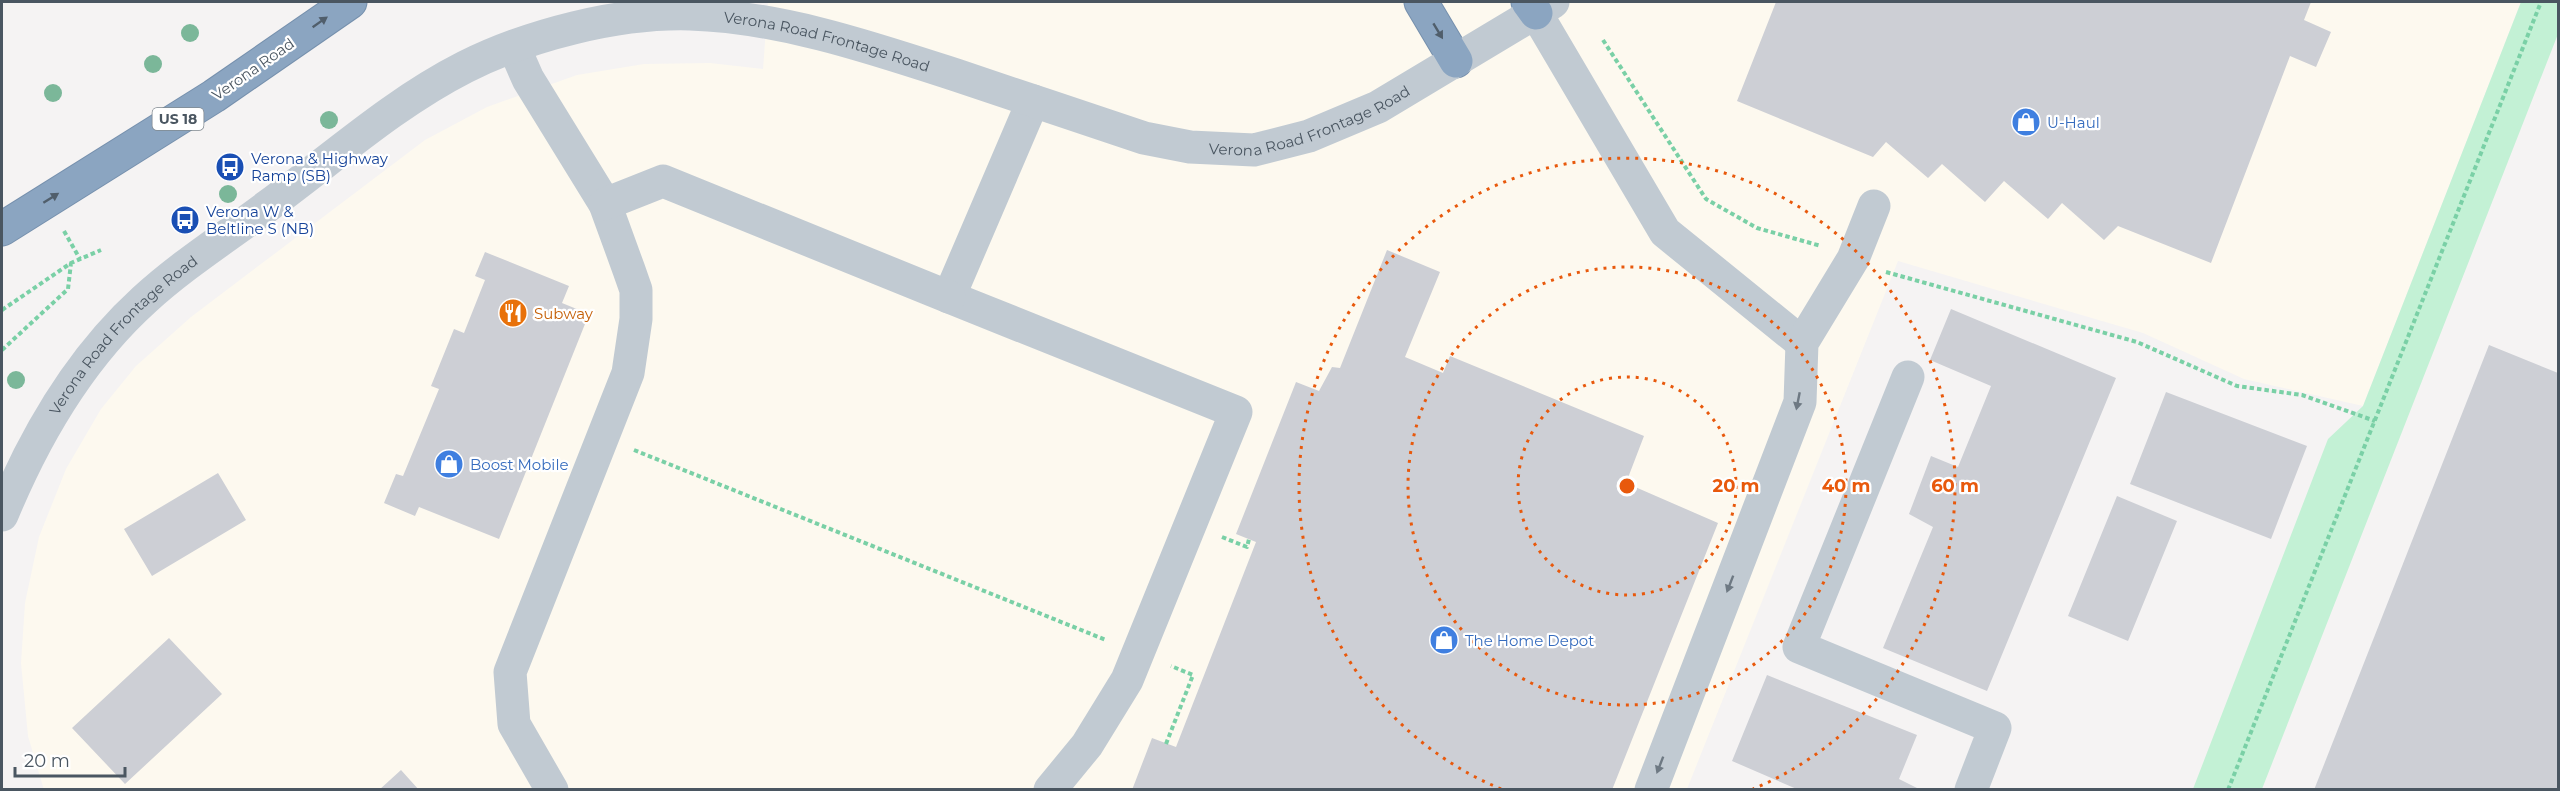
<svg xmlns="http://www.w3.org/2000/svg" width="2560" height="791" viewBox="0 0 2560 791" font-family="Montserrat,sans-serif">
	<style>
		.commercial { fill: #fdf9ef }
		.green { fill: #c3f1d5 }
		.building { fill: #cdcfd5 }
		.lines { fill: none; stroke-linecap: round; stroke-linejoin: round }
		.highway-casing { stroke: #7690ad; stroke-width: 35 }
		.path { stroke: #7ad0a6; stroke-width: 4; stroke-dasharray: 4.5 3; stroke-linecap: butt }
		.minor { stroke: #c1cad2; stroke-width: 33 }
		.highway { stroke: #8ba5c1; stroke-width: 33 }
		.tree { fill: #7bb799 }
		.oneway { fill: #505e6b }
		.oneway2 { fill: #6e7983 }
		.ring { fill: none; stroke: #e8590c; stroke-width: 3; stroke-dasharray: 3 6 }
		.labels { text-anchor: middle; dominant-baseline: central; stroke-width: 4.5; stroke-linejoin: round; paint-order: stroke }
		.shield { fill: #fff; stroke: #808990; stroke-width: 1.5 }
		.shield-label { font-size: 14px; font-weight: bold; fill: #4a5661 }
		.street-label { font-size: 15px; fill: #4a5661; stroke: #fff }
		.shop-label { font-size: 15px; fill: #366cbe; stroke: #fff; text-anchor: start }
		.transit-label { font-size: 15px; fill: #164399; stroke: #fff; text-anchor: start }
		.food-label { font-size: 15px; fill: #c56008; stroke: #fff; text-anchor: start }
		.centre { fill: #e8590c; stroke: #fff; stroke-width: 3 }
		.ring-label { font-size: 18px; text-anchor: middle; font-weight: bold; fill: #e8590c; stroke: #fff; stroke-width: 4.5; stroke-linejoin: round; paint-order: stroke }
	</style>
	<rect width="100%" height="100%" fill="#f5f3f3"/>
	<path class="commercial" d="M768 2H2521L2363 406 2244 379 2143 333 1898 261 1687 789 44 790 28 736 21 663 25 603 39 537 66 469 101 409 136 366 191 317 425 140 487 107 577 75 644 64 710 63 763 69Z"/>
	<path class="green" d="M2521 2H2558V34L2262 789H2193L2328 439 2363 406Z"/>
	<path class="building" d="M1776 2H2311L2304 20 2331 32 2316 67 2290 56 2211 263 2118 226 2104 240 2062 203 2048 219 2004 181 1985 202 1942 164 1928 178 1886 142 1873 157 1737 101Z
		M1387 250 1440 272 1405 357 1443 373 1450 356 1644 436 1626 483 1718 523 1612 790H1132L1152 738 1176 747 1256 542 1236 534 1296 382 1319 391 1332 367 1340 368Z
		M485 252 569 286 562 303 589 314 499 539 419 507 415 516 384 503 396 474 403 476 439 389 431 386 454 329 464 333 485 280 475 276Z
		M1951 309 2116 378 1987 691 1883 648 1933 527 1909 514 1931 456 1958 467 1991 386 1930 360Z
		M2489 345 2558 373V790H2314Z
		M2166 392 2307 446 2271 539 2130 484Z
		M218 473 246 520 152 576 124 529Z
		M2117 496 2177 521 2128 641 2068 616Z
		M169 638 222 694 125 784 72 728Z
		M1767 675 1917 735 1899 779 1921 790H1799L1732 761Z
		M401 770 419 790H379Z"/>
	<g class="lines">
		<g class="highway-casing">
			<path id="highway" d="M1421 2 1456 61
				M1528 2 1536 13
				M2 229 214 96 350 2"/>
		</g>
		<path class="path" d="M1603 40 1706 199 1757 228 1821 246
			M64 231 80 259
			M1886 272 2137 342 2237 386 2302 395 2375 421
			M2 310 71 263 101 250
			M2 350 68 289 71 263
			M634 450 1106 640
			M1222 537 1247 547 1249 539
			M1166 744 1193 675 1171 666
			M2228 790 2541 2"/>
		<g class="minor">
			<path d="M1536 13 1665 232 1802 343"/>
			<path d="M514 47 528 79 605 204 629 270 636 290V319L628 373 510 672 514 724 552 790"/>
			<path d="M1033 101 949 297 1236 412 1127 680 1087 745 1050 790"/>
			<path d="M605 204 663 181 949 297"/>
			<path d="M1908 377 1799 647 1995 728 1971 790"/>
			<path id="s1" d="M2 515C35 435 79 359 144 300 182 265 228 236 269 205 333 158 394 103 465 67 529 35 618 12 690 14 781 17 870 47 956 75 1019 96 1081 117 1144 138L1190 147 1254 150 1309 136 1378 107 1553 2"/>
			<path d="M1651 790 1800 402 1802 343 1853 259 1874 206"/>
		</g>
		<use href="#highway" class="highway"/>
	</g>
	<g class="tree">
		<circle cx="190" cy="33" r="9"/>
		<circle cx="153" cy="64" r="9"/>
		<circle cx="53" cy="93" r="9"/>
		<circle cx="329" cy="120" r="9"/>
		<circle cx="228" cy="194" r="9"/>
		<circle cx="16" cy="380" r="9"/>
	</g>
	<defs><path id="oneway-solid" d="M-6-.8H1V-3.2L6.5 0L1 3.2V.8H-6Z" transform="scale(1.5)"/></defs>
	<g class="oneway">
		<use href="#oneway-solid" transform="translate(320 22) rotate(-35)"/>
		<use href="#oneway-solid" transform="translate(1438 31) rotate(59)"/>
		<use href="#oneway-solid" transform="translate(51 198) rotate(-32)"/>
	</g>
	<g class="oneway2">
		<use href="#oneway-solid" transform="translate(1798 401) rotate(101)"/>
		<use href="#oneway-solid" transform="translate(1730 584) rotate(111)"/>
		<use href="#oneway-solid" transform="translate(1660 765) rotate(111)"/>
	</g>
	<g class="ring">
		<circle cx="1627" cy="486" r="109"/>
		<circle cx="1627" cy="486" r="219"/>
		<path d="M1501 789A328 328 0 1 1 1753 789"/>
	</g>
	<defs>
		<g id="shop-disc" transform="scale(1.5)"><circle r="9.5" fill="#3f7fe0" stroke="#fff"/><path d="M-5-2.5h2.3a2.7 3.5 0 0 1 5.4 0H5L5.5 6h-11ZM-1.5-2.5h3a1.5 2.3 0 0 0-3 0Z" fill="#fff"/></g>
		<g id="bus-disc" transform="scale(1.5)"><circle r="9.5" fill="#1a4fb4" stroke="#fff"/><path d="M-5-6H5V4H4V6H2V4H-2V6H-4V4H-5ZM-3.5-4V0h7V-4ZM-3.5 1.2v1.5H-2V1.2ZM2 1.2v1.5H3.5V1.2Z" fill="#fff"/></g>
		<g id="restaurant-disc" transform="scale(1.5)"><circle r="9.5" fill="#e8710a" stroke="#fff"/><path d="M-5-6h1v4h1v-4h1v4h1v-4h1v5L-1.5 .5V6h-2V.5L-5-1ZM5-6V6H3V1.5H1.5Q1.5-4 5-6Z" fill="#fff"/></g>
	</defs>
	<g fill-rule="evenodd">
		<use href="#shop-disc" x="2026" y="122"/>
		<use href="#bus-disc" x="230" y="167"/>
		<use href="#bus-disc" x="185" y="220"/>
		<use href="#restaurant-disc" x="513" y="313"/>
		<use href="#shop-disc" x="449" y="464"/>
		<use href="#shop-disc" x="1444" y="640"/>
	</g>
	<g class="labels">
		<rect class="shield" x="152.5" y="108" width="51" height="22" rx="4.5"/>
		<g class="shield-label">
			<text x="178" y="119">US 18</text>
		</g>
		<g class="street-label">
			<text stroke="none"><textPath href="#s1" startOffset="1030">Verona Road Frontage Road</textPath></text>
			<text transform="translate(253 69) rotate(-35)">Verona Road</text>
			<text stroke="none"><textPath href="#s1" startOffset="1534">Verona Road Frontage Road</textPath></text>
			<text stroke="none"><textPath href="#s1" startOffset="220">Verona Road Frontage Road</textPath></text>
		</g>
		<g class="shop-label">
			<text x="2047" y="122">U-Haul</text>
			<text x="470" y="464">Boost Mobile</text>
			<text x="1465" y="640">The Home Depot</text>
		</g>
		<g class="transit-label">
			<text x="251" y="158">Verona &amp; Highway<tspan x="251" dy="17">Ramp (SB)</tspan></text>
			<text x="206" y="211">Verona W &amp;<tspan x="206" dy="17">Beltline S (NB)</tspan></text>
		</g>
		<g class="food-label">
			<text x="534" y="313">Subway</text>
		</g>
	</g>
	<circle cx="1627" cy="486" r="9" class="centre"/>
	<g class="ring-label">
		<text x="1736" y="492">20 m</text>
		<text x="1846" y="492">40 m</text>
		<text x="1955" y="492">60 m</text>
	</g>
	<rect width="2560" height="791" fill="none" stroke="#4a5661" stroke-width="6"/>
	<path d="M15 767v9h110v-9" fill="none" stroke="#4a5661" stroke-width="3"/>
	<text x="24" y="767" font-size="18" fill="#4a5661" stroke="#ffffff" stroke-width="4.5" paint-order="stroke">20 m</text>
</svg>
